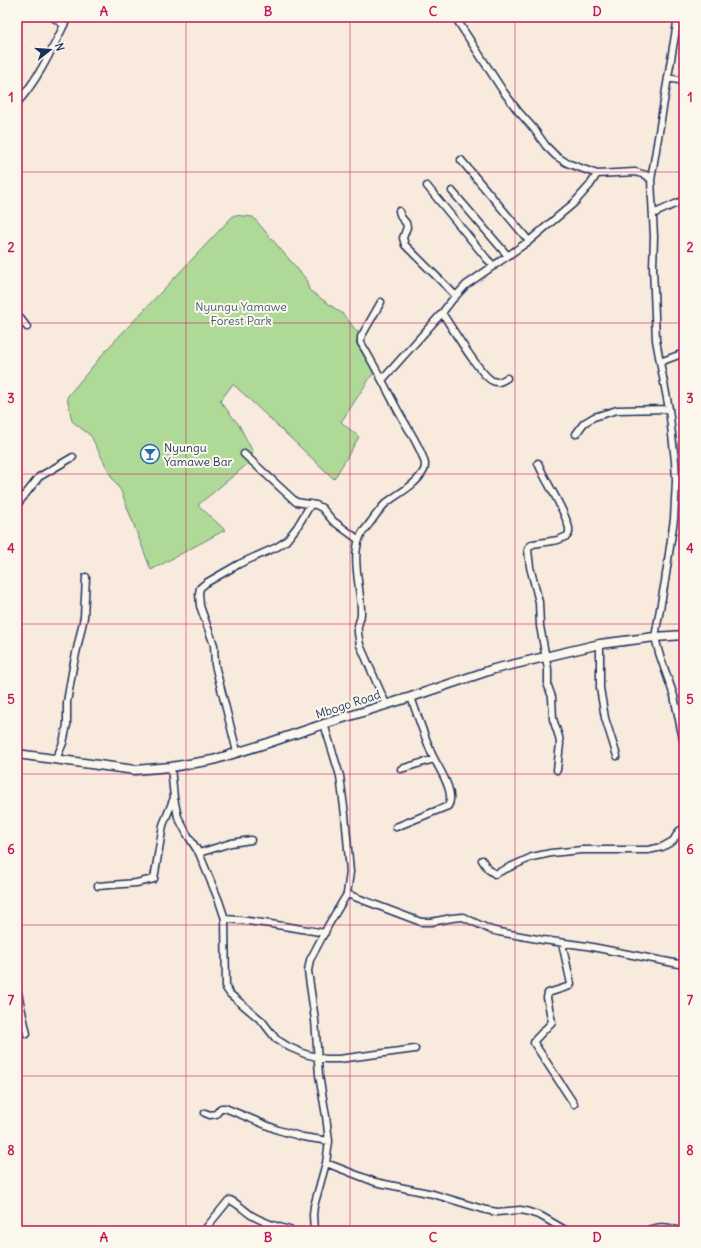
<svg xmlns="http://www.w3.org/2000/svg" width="701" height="1248" viewBox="0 0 701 1248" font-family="Delius,sans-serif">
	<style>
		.green { fill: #afd996; stroke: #65847a }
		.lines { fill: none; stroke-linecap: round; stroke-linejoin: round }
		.minor-casing { stroke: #1b2f5e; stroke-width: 9 }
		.major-casing { stroke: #1b2f5e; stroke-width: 11 }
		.minor { stroke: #fbf7ec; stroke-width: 6 }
		.major { stroke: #fbf7ec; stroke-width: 8 }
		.grid { fill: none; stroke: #c2185b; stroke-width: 1; stroke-opacity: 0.55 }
		.labels { text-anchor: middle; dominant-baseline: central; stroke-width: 4; stroke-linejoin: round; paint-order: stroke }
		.park-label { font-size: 12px; fill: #405a6c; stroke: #fbf7ec }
		.poi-label { font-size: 12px; fill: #1b2f5e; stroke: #fbf7ec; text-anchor: start }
		.street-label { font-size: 12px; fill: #1b2f5e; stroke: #fbf7ec }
		.neatline { fill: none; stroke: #c2185b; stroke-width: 1.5 }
		.grid-label { font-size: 13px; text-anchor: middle; font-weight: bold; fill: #c2185b }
	</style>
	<rect width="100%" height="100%" fill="#f8eadc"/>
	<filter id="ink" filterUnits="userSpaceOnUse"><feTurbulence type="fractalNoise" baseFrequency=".025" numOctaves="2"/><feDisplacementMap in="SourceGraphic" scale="8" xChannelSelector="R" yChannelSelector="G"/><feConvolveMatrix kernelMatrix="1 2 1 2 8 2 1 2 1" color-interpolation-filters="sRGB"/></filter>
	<g filter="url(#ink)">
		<path class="green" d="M234 215 253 217 306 279 309 290 343 314 359 334 356 343 374 372 341 422 359 437 334 479 233 384 220 401 239 425 253 452 250 462 198 505 225 530 151 570 121 491 111 476 91 436 72 421 67 397 108 348Z"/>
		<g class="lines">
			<g class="minor-casing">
				<path id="minor" d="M53 17 64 25
					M455 17 503 91 518 111 534 129 546 146 556 156 567 163 597 174 635 172 646 175 651 180 654 237 653 267 656 340 660 362 669 409 675 461 676 481 674 519 665 581 655 637 659 653 674 696 684 744
					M668 78 684 81
					M17 103C40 77 53 47 68 17
					M461 160 529 241
					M651 180 678 17
					M427 186 487 259 494 266
					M452 191 508 256
					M399 211 401 217 406 223 407 227 403 238 405 245 456 296
					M653 214 684 200
					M381 302 361 337V343C374 364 385 386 396 407 404 423 422 448 425 464 425 467 425 468 424 470 416 486 398 493 385 504 377 512 370 524 362 533 349 554 362 590 361 614 361 618 359 622 358 626 357 632 359 638 360 645L386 704
					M442 313C451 326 481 377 493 381 499 384 503 380 507 378
					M17 314 27 327
					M660 362 684 353
					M383 379 442 313 452 300 466 285 529 241 574 203 590 185 597 174
					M576 434 584 423 594 417 617 410 669 409
					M244 454 296 502 316 505 322 508 333 521 359 540
					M538 463C547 485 563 505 569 528V533L567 536 558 540 533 544 529 547 528 550 530 567 539 602 540 626 548 669V686L552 697 553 719 559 737 560 744 557 770
					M17 505 39 477 73 457
					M600 644V688L605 718 617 756
					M237 752 215 665 214 645 200 606 199 593 200 588 206 583 239 564 277 547 286 541 297 527 311 504
					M56 759 63 743 67 725V702L73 667 84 617 86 577
					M171 767 174 798 178 817 187 834 199 853 219 901 225 919 226 988 230 994 262 1021 276 1039 289 1047 305 1054 325 1059H339L415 1049
					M401 769 434 759
					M396 827 448 806C457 792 436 765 431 752 424 734 417 715 411 697
					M199 853 231 843 251 840
					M482 860 488 869 495 874 532 857 551 853 582 850H648L662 847 673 841 679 831 684 828
					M98 886 136 883 154 879 163 825 174 798
					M347 894 421 922H431L452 918 463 917 491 930 499 932 543 940 587 946 684 965
					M225 919C259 921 292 927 325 933
					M562 943 571 984 570 986 548 993 547 998 552 1022 535 1040 534 1043 574 1104
					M17 989 27 1034
					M205 1113 210 1115 216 1114 221 1108H225L278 1130 303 1137 329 1141
					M326 1163 375 1182 433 1194 486 1210 497 1212 520 1210 526 1211 541 1216 567 1231
					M206 1228 228 1201 230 1200C237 1203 244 1210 251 1215 264 1223 278 1227 293 1231
					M314 1231 313 1215 314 1206 326 1163 329 1141 326 1116 319 1075 315 1020 308 971 310 960 329 924 347 894 350 872 345 815 340 776 324 724
					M646 1231C658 1226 667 1226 679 1231"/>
			</g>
			<g class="major-casing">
				<path id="major" d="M17 754 135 770 171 767 213 760 268 743 324 724 411 697 494 669 600 644 655 637 684 635"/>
			</g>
			<use href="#minor" class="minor"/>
			<use href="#major" class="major"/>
		</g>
	</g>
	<path class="grid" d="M186 17V1231M350 17V1231M515 17V1231M17 172H684M17 323H684M17 474H684M17 624H684M17 774H684M17 925H684M17 1076H684"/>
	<defs>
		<g id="bar-ring" transform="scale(1)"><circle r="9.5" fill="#fbf7ec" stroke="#1f6fb2" stroke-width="1.5"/><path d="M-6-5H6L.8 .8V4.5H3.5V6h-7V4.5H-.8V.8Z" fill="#1f6fb2"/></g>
	</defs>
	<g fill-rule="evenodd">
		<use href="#bar-ring" x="150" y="454"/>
	</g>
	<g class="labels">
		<g class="park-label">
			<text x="241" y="306">Nyungu Yamawe<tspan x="241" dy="14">Forest Park</tspan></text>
		</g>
		<g class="poi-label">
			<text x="164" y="447">Nyungu<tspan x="164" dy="14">Yamawe Bar</tspan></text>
		</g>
		<g class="street-label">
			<text transform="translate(348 704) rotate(-18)">Mbogo Road</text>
		</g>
	</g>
	<rect width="701" height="1248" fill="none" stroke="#fbf7ec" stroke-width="44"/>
	<g transform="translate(50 50) rotate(73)" stroke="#fbf7ec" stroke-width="3" paint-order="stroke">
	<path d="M0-3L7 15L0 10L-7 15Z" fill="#1b2f5e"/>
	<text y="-6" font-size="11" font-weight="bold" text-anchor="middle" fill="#1b2f5e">N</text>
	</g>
	<rect x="22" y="22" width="657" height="1204" class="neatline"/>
	<g class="grid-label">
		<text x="104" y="16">A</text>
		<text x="268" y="16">B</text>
		<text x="433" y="16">C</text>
		<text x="597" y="16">D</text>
		<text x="11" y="102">1</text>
		<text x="690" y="102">1</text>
		<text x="11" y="252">2</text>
		<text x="690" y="252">2</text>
		<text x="11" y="403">3</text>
		<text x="690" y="403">3</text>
		<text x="11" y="553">4</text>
		<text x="690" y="553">4</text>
		<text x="11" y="704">5</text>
		<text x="690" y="704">5</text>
		<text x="11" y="854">6</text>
		<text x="690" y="854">6</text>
		<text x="11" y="1005">7</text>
		<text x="690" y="1005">7</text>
		<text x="11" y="1155">8</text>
		<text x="690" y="1155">8</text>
		<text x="104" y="1242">A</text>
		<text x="268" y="1242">B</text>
		<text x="433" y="1242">C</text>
		<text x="597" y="1242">D</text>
	</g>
</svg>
